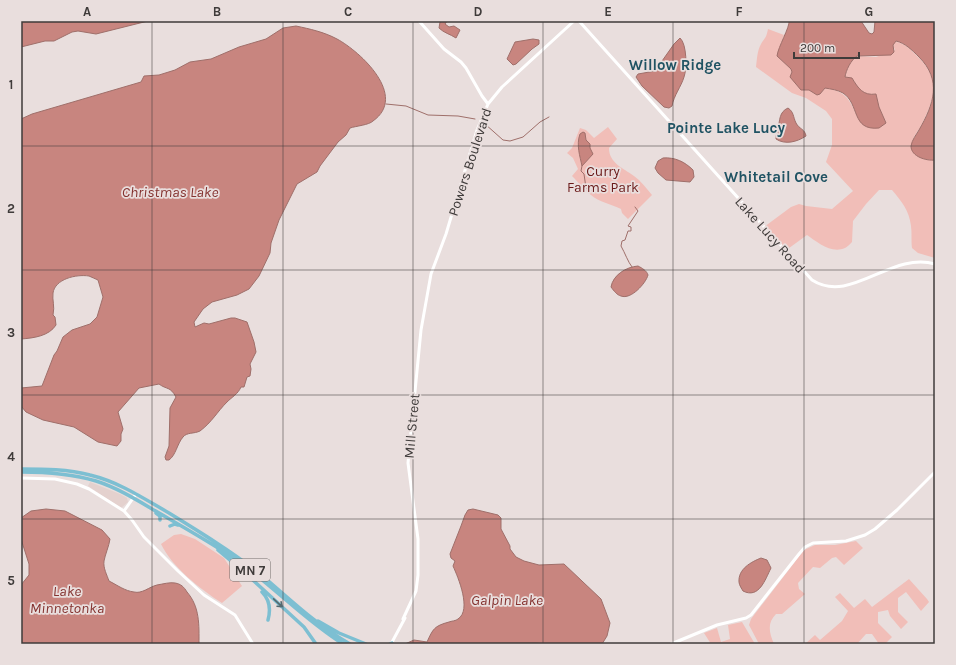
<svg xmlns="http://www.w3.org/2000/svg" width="956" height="665" viewBox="0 0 956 665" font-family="Karla,sans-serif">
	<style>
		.built { fill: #e4d1ce }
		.green { fill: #f1beb8 }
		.water { fill: #c8857f; stroke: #9f6f6a }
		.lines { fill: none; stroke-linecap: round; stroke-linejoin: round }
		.stream { stroke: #9f6f6a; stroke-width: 1 }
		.secondary { stroke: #fff; stroke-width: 3 }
		.primary { stroke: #7dbfd2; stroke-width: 3.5 }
		.oneway { stroke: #55696f }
		.grid { fill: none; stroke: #3f3b3a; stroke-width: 1; stroke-opacity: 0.55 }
		.labels { text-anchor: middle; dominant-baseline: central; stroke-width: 3.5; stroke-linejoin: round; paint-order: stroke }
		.shield { fill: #e9dedd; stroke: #726c6b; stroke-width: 1 }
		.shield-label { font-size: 13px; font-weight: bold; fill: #3f3b3a }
		.street-label { font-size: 14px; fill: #3f3b3a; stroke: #e9dedd }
		.park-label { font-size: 14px; fill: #6a1a19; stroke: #e9dedd }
		.neighbourhood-label { font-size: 15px; font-weight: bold; fill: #205363; stroke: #e9dedd }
		.water-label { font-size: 15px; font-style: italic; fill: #853330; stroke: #e9dedd }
		.neatline { fill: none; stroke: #3f3b3a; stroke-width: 1.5 }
		.grid-label { font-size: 13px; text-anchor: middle; font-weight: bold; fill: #3f3b3a }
	</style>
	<rect width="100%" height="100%" fill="#e9dedd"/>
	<path class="built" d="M90 482 120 494 127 498 128 502 121 508 88 486Z"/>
	<path class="green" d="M768 29 784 35 777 56 791 69 792 72 809 90 817 95 820 94 825 88C845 91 849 98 857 116L886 123 879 107 876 96 874 94H866L860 90 852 79 845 77C846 70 851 60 857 56L876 57 895 50 893 45 894 42C903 41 911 50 917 56 942 80 934 99 921 126 919 130 914 135 913 140 912 143 913 148 913 152L926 160H935V258L918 253 912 248C911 240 912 233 911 226 909 210 902 202 892 190H879L866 204 853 221 852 242C850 244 847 247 845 248 831 254 817 242 807 235L785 251 764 227 791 207 799 204 806 206 832 209 853 191 826 162 832 145V119L826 111 806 98 792 93 756 67C757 60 757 51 761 44 765 37 766 39 768 29Z
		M608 127 617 139 609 148C609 163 623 168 634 176 641 181 646 188 652 195L628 219 622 213 621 209C611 204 599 202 591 195 584 190 578 182 572 176L578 169 573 158 567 153 572 148 580 128 586 130 594 138Z
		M181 534 195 539 224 558 242 586 222 603C200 589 172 567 161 544L174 535Z
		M856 541 863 548 844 565 836 557 832 558 820 568 813 567 798 583 799 589 805 594 782 614H776C767 623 769 632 774 644H759L749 625 751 619 804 550 815 545H835Z
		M909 579 927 599 929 602 921 611 906 592 898 598V612L908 622 901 629 890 616 888 610 878 612V623L892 637 885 644H879L872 634H866L857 644H805L815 635 820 640 842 621 848 611 835 597 840 593 854 608 865 599 872 607Z
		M742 622 755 644H711L704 633 717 628 721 642 730 639 728 625Z"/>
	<path class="water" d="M21 21H148L96 34 78 31 72 32 54 41H45L21 47Z
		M443 21H447L445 24 449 27 454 26 460 30 456 38C450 34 444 33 439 28L440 22Z
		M789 21H861L869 33 872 34 874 32 875 21H935V160C927 161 911 157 911 146 912 140 916 135 919 130 934 104 942 80 919 57 912 50 905 43 896 41L893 45 894 52 891 55 857 56C851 60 846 70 845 77L852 78C858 88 863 96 876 94L879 107 886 123 879 128C851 131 860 104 843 93 838 90 831 89 825 88L820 94 817 95 809 90H801L790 77 792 72 791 69 777 56C778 47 790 27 789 21Z
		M296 26C310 29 324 32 337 39 361 52 408 96 373 121 369 125 356 126 350 128L346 135 338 142 320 166 317 172 297 184 279 220 271 243 270 253 259 276 249 289 237 295 212 302 203 309 194 322 195 327 204 323 209 324 231 318H235L247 322 254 342 256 352 250 364 251 369 250 376 247 377 244 387H241C238 394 232 397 227 402 217 412 212 422 200 431 194 434 187 432 183 437 177 444 176 455 169 460H166L165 457 169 446 170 408 176 397C170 386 167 390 159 384L139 388 118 412 123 429 121 434V441L117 446 98 442 74 427 43 420 26 412 21 406V388L42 386 54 355 57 351 63 337 72 330 90 324 97 317 103 297 98 280C95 279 92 277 89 276 76 274 55 279 53 293 52 300 55 306 53 315L55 317 56 325C49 336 34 338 21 339V119L32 114 141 82 144 76 159 75 175 70 190 62 211 59 239 47 266 39 283 28Z
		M680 38C687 44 687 69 684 77 681 87 674 95 672 106L669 108 664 107 642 86 636 77 638 74 655 71 674 44Z
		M533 39 539 40V44L532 49 516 64 513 65 507 59 515 42Z
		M788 108C794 112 793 117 796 123 799 129 805 129 806 136 797 142 785 145 776 139 776 135 777 133 778 129 780 120 779 112 788 108Z
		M583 132 585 133 586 140 590 144V148L593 154 582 166C580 156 576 145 580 134Z
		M663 158C675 157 685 162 693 170L694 177 690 182 666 180 658 173 655 168 658 161Z
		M638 266C642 268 647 271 648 275 646 283 631 300 621 296 617 295 614 291 611 287 613 275 626 267 638 266Z
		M46 509 65 511 102 530 110 539C109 546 105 555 104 561 103 568 107 575 109 581 117 585 125 591 134 592 142 594 149 587 157 585 163 584 170 582 175 583 181 584 184 587 187 592 200 607 199 625 199 644H21V585L29 575V564L21 539V518L31 511Z
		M473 509 498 515 501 518V529L510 546V549L516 557 524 561 539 565 564 564 601 599 610 623 607 636 602 644H544L536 643 405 644 414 640 427 642C433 629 434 626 449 622 451 621 456 621 458 619 472 610 458 577 453 566L455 561 451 558 450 554 461 526 465 515 468 510Z
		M761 558 767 560 771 568C765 580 759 599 743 591 742 589 739 585 739 582 738 569 751 562 761 558Z"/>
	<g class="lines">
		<path class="stream" d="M386 104 406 106 428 115 458 116 475 119
			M485 124 503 140 510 141 523 137 540 122 549 117
			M582 166 581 171 584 174 586 188 593 191
			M632 267C628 262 625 253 621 246L622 241 625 240 628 231H631V227L628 226 638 211 635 207"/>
		<path class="secondary" d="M419 21 444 49 461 62 466 68 482 96 488 104
			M579 21 812 280C851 305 891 251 935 264
			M21 478 55 479 77 484 89 489 124 511 132 520 144 537 178 571 204 595 235 615 253 644
			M124 511 136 494
			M403 619 416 591 418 575V539L408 463 421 330 431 274 446 234 477 130 488 104 502 87 574 21
			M391 644 405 618
			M671 644 717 625 746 618 751 615 799 554 805 547 813 543 846 541 865 535 875 529 897 510 935 472"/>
		<path class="primary" d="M21 469C44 469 68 469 90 475 119 482 143 498 169 513 200 532 231 551 259 573 289 598 316 625 350 644
			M21 472C46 472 72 474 96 481 121 489 143 504 166 517 197 535 227 552 255 574 285 598 311 624 343 644
			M156 513 160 516V520
			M170 526 175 524 178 525
			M218 550 244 572 304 627 316 644
			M262 592C270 600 271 609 268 620
			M318 621 339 633 366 644
			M390 644 392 643"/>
	</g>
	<defs><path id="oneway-shaft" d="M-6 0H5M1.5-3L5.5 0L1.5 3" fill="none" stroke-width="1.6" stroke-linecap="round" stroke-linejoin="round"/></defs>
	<use class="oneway" href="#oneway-shaft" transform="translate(278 603) rotate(43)"/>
	<path class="grid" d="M152 21V644M283 21V644M413 21V644M543 21V644M673 21V644M804 21V644M21 146H935M21 270H935M21 395H935M21 519H935"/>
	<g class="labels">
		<rect class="shield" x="230" y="559" width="40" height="22" rx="3"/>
		<g class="shield-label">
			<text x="250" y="570">MN 7</text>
		</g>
		<g class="street-label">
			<text transform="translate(470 162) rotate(-72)">Powers Boulevard</text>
			<text transform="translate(770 235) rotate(48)">Lake Lucy Road</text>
			<text transform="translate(412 426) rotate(-85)">Mill Street</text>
		</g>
		<g class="park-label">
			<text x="603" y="171">Curry<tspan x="603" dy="16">Farms Park</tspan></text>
		</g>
		<g class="neighbourhood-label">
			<text x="675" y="65">Willow Ridge</text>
			<text x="726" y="128">Pointe Lake Lucy</text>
			<text x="776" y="177">Whitetail Cove</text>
		</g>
		<g class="water-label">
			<text x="170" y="192">Christmas Lake</text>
			<text x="67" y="591">Lake<tspan x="67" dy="17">Minnetonka</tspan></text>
			<text x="507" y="600">Galpin Lake</text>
		</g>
	</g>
	<rect width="956" height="665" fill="none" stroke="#e9dedd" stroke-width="44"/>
	<path d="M794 52v6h65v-6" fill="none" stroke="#3f3b3a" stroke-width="2"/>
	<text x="800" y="52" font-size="12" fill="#3f3b3a" stroke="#e9dedd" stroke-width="3" paint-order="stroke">200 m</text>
	<rect x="22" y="22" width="912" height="621" class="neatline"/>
	<g class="grid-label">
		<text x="87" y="16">A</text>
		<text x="217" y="16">B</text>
		<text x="348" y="16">C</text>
		<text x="478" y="16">D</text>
		<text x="608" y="16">E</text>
		<text x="739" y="16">F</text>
		<text x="869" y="16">G</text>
		<text x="11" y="89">1</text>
		<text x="11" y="213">2</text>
		<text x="11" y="337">3</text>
		<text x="11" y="461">4</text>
		<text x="11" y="585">5</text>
	</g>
</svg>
